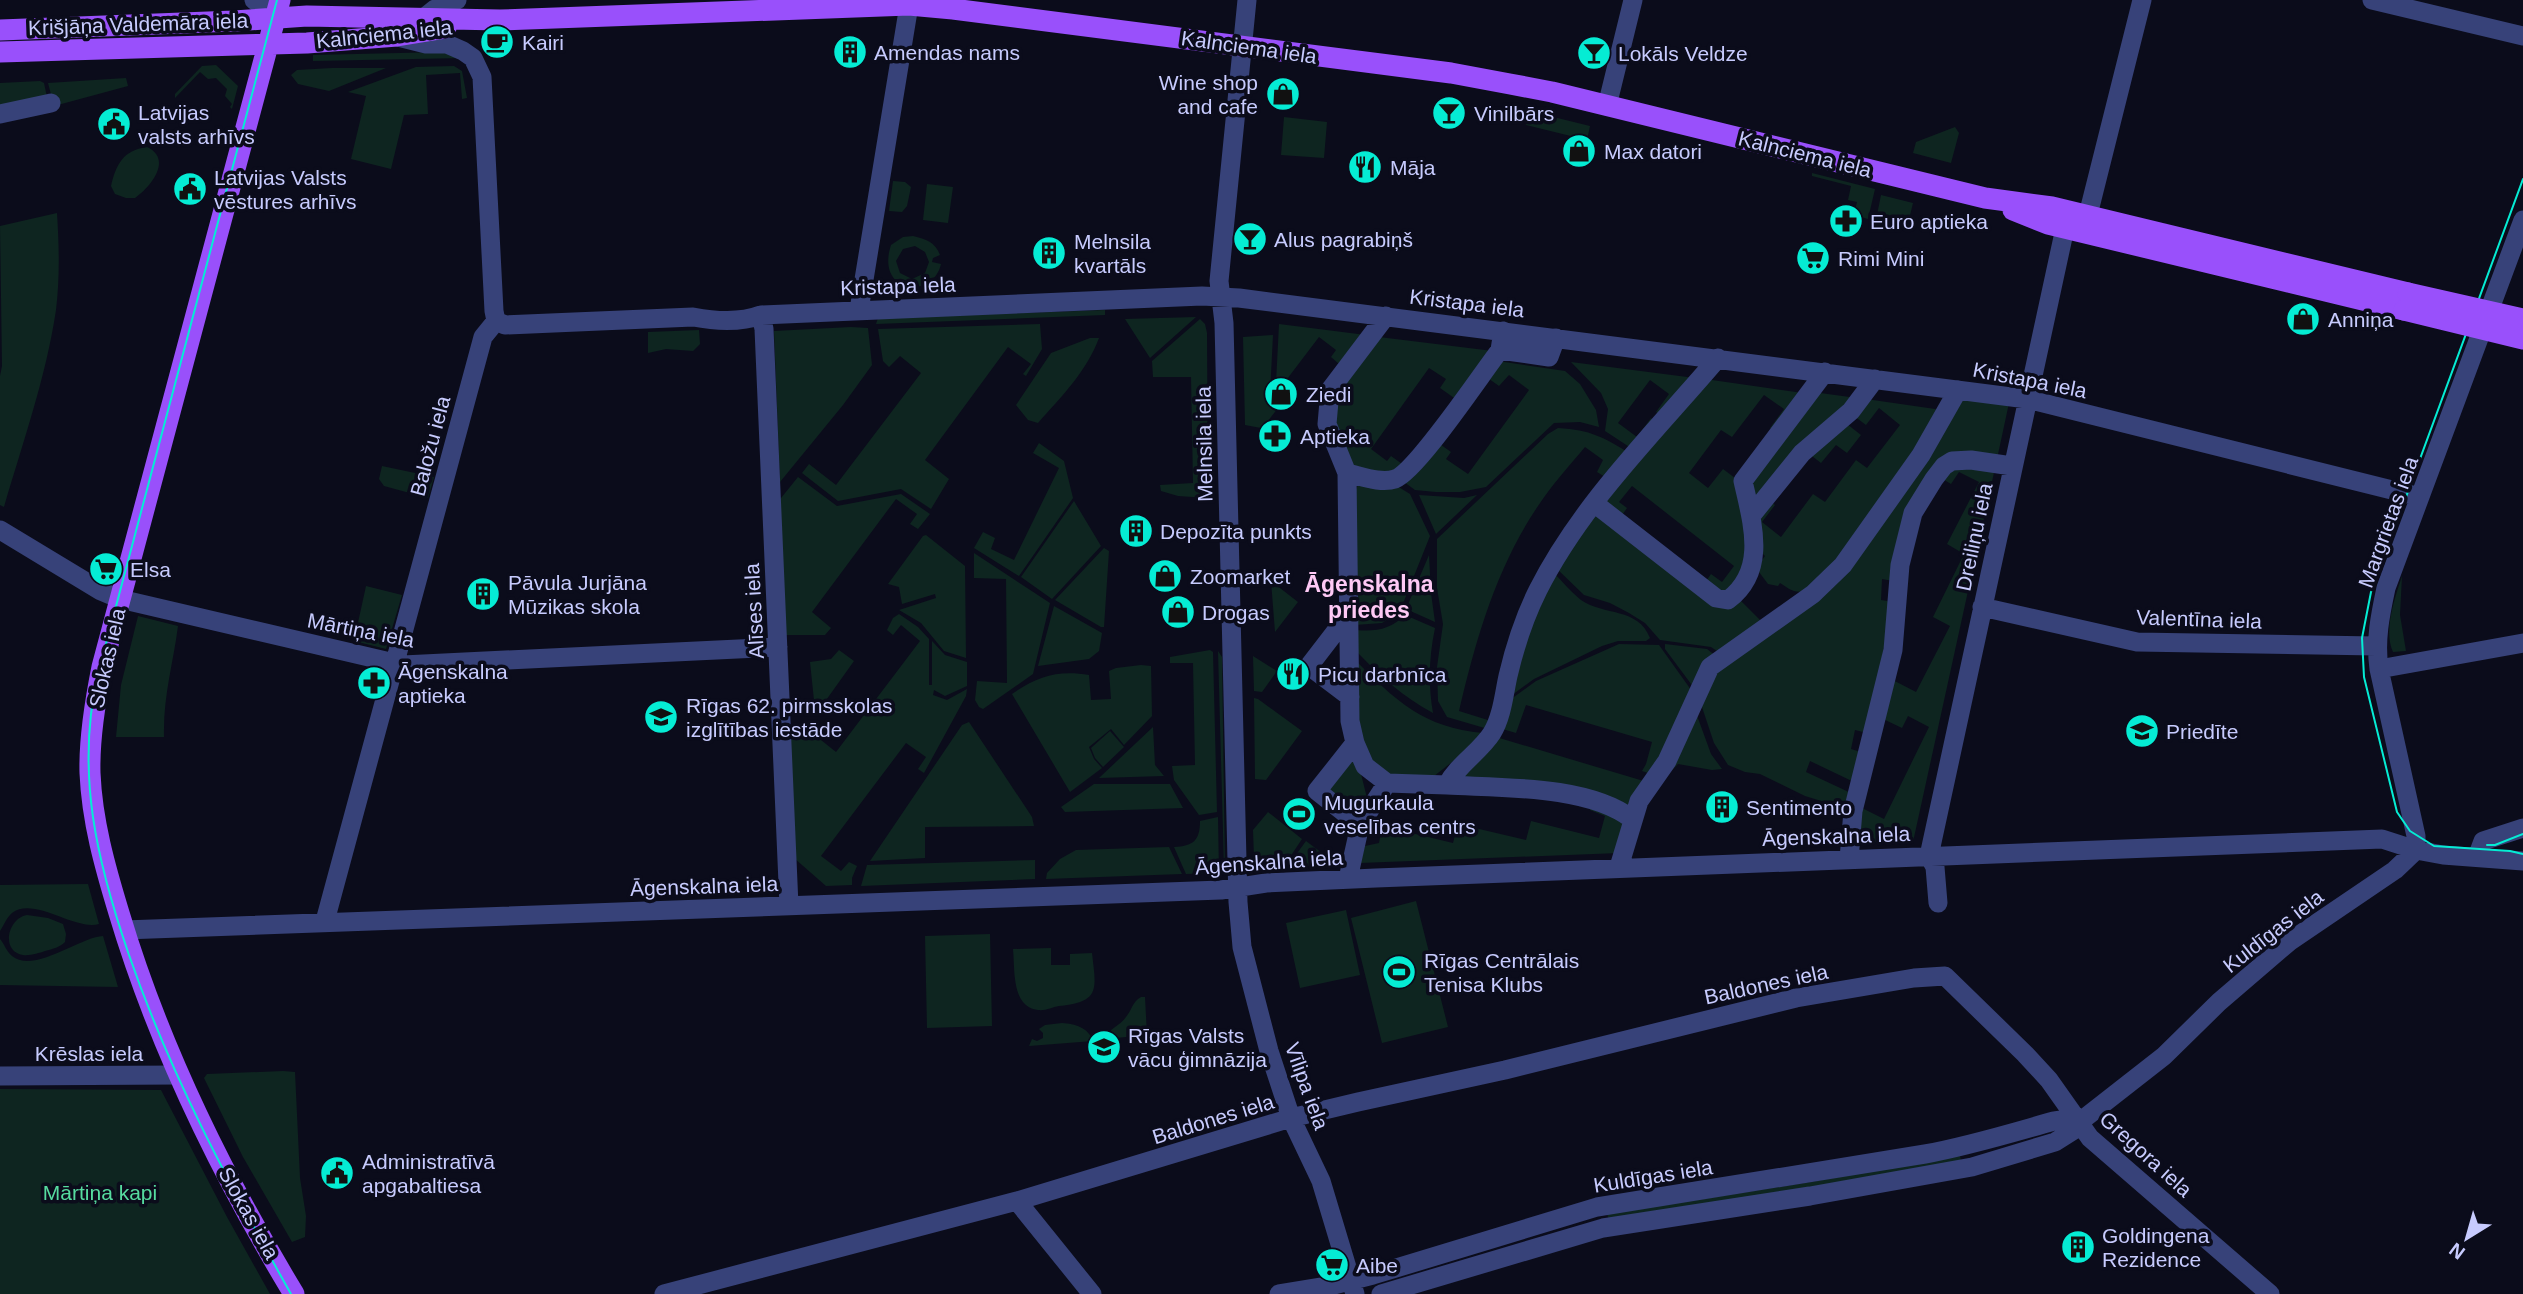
<svg xmlns="http://www.w3.org/2000/svg" width="2523" height="1294" viewBox="0 0 2523 1294" font-family="Arial,sans-serif">
	<style>
		.green { fill: #0e2520; fill-rule: evenodd }
		.lines { fill: none; stroke-linecap: round; stroke-linejoin: round }
		.minor { stroke: #374279; stroke-width: 19 }
		.major { stroke: #9950fb; stroke-width: 21 }
		.tram { stroke: #05ecd4; stroke-width: 2 }
		.major-bridge { stroke: #9950fb; stroke-width: 21 }
		.labels { text-anchor: middle; dominant-baseline: central; stroke-width: 7; stroke-linejoin: round; paint-order: stroke }
		.street-label { font-size: 21px; fill: #c7cbfe; stroke: #0b0c1b }
		.poi-label { font-size: 21px; fill: #c7cbfe; stroke: #0b0c1b; text-anchor: start }
		.park-label { font-size: 21px; fill: #56db9f; stroke: #0b0c1b }
		.neighbourhood-label { font-size: 23px; font-weight: bold; fill: #fec9f5; stroke: #0b0c1b }
	</style>
	<rect width="100%" height="100%" fill="#0b0c1b"/>
	<path class="green" d="M443 52 464 58 313 61V55Z
		M216 65 238 86 232 109 230 107 232 104 225 96 227 89 216 78 208 79 200 72 175 98V94L202 66Z
		M454 66 462 71 467 98 462 99 460 73 426 75 428 114 404 115 391 169 351 159 366 96 348 92 416 67Z
		M332 68H386L329 91 298 84 291 75 297 70Z
		M126 78 128 86 54 106 48 83Z
		M40 81 44 83 47 97 0 108V83Z
		M1529 111 1590 126 1587 140 1526 125Z
		M1284 117 1327 122 1324 158 1281 155Z
		M1955 127 1959 133 1951 163 1913 153 1916 142Z
		M147 147C173 159 151 187 135 198H126L115 194 111 186C116 165 123 150 147 147Z
		M1812 173 1875 189 1868 219 1854 215 1857 202 1848 200 1851 186 1812 176Z
		M893 181 905 182 911 187 907 206 902 212 889 211Z
		M927 184 953 187 948 223 923 220Z
		M1881 195 1913 203 1907 228 1876 220Z
		M57 213C59 245 60 277 56 310 46 377 23 442 4 507L0 505V376L2 366 0 226Z
		M913 236C926 239 935 242 940 255L933 258 932 262 941 264C933 300 875 294 891 245L903 237ZM915 246 925 252 929 262 925 273 912 279 900 273 896 261 903 249Z
		M1105 310V315L876 324 878 318Z
		M1196 317 1150 358 1125 319Z
		M1200 319 1205 324 1207 333 1208 498 1178 496 1161 491 1160 485 1193 483 1191 377H1153L1152 361Z
		M1040 324 1042 349 1026 376 1023 374 1031 364 1008 347 925 460 949 479 931 509 901 489 838 501 802 473 809 464 836 485 921 373 900 356 889 367 883 361 878 329Z
		M1279 324 1366 335 1339 364 1331 357 1336 350 1319 337 1281 387 1276 383Z
		M851 327 868 328 872 365 843 405 780 482 774 331Z
		M699 330 700 344 693 351 666 349 648 353V332Z
		M1273 335 1270 394 1278 408 1264 426 1261 428 1245 425 1243 337Z
		M1379 337 1493 351 1457 400 1440 388 1446 379 1429 368 1371 449 1387 461 1391 456 1405 466 1399 472 1355 470 1335 426 1336 396Z
		M1090 338H1099C1087 371 1061 397 1038 423L1028 420 1016 405 1051 353Z
		M1498 361 1565 371 1580 384 1596 410 1599 427 1580 422 1554 423 1486 487 1460 492H1436L1415 490 1400 479 1437 442 1451 452 1446 459 1468 474 1529 390 1509 375 1499 386 1485 376Z
		M1571 362 1695 378 1663 417 1656 412 1669 394 1650 380 1618 423 1637 437 1651 418 1657 423 1634 450 1605 431 1608 409 1601 393Z
		M1705 379 1803 393 1775 432 1770 428 1784 409 1764 395 1732 437 1721 430 1689 473 1708 488 1723 469 1739 481 1750 549 1731 594 1704 584 1711 574 1722 582 1734 566 1632 486 1619 502 1627 508 1620 518 1598 502Z
		M1813 392 1857 398 1754 506 1746 480Z
		M1959 397 2009 403 1997 459 1942 463 1893 581 1882 579 1881 600 1893 602 1867 733 1855 730 1851 749 1864 753 1856 783 1810 761 1806 772 1853 794 1844 808 1805 796 1760 774 1745 772 1728 765 1714 743 1700 701 1710 676 1808 602Z
		M1866 399 1942 410C1921 442 1833 582 1805 591 1794 594 1788 588 1780 583L1778 586 1768 584 1756 568 1765 556 1759 550 1756 521 1769 500 1775 505 1762 522 1781 537 1813 494 1825 502 1856 460 1867 468 1900 425 1879 408 1866 425 1854 416Z
		M1847 424 1861 435 1847 453 1836 445 1821 463 1808 453Z
		M1558 428C1591 430 1603 437 1631 454L1610 480 1597 472 1603 460 1585 447C1569 466 1552 485 1538 506 1496 568 1476 639 1459 711L1491 721 1488 729 1447 717 1438 701 1437 667 1443 624 1437 588V539L1548 434Z
		M1039 443 1064 461 1073 498 1019 576 974 548 983 532 995 538 991 549 1014 560 1059 468 1033 453Z
		M382 466 434 477 428 498 384 486 379 479Z
		M1952 467 1995 468 1913 842H1853L1858 806 1884 819 1929 727 1908 716 1902 728 1879 717 1889 678 1916 692 1950 626 1933 617 1964 554 1947 544 1979 482 1959 472 1951 484 1941 478Z
		M798 477 837 506 901 494 930 514 918 529 910 524 917 514 896 499 812 612 831 628 825 635H783L777 503Z
		M1358 485 1397 486 1410 494 1430 536 1400 611 1382 623 1355 625 1354 493Z
		M1419 495 1464 498 1477 495 1436 534Z
		M1074 501 1101 546 1052 599 1021 577Z
		M1595 506 1708 596H1736L1763 623 1720 653 1711 647 1660 640 1645 623 1629 613 1610 603 1584 595 1555 567Z
		M926 535 965 566 966 658 944 651 921 623 899 610 936 598 935 594 902 604 899 587 888 584 923 536Z
		M1104 548 1109 551 1104 627H1101L1055 600Z
		M974 553 1050 603 1033 674 983 709 979 707 975 700 977 681 1007 683 1006 579 974 578Z
		M1429 555 1431 593 1435 622 1406 609Z
		M1553 572C1562 581 1571 592 1581 600 1604 616 1638 607 1650 638L1646 641H1618L1602 646 1534 679 1508 698 1517 657Z
		M2402 576 2400 615 2406 651 2393 652C2383 630 2395 598 2402 576Z
		M1271 581 1298 602 1275 632Z
		M366 586 402 595 386 649 354 641Z
		M1054 606 1102 633 1099 651 1089 659 1038 666Z
		M899 614 918 627 929 639V685H932V641L945 655 967 662V686L945 696 934 690 933 695 947 700 967 689 966 696 924 773 918 769 926 757 906 743 821 856 841 871 849 862 857 866 852 878V885L826 886 794 858 788 734 807 723 818 732 816 736 836 752 920 641 901 625 893 635 887 630 893 618Z
		M1405 615 1435 628C1429 657 1428 684 1433 713 1403 697 1380 676 1357 652L1356 630C1376 632 1391 629 1405 615Z
		M138 616 178 626C173 665 163 696 164 737H116L121 685Z
		M1619 644 1659 645 1694 694 1654 775 1642 771 1646 764 1652 742 1526 705 1516 733 1499 728 1507 702 1536 681Z
		M1665 644 1707 649 1716 656 1697 692 1665 649Z
		M839 650 854 661 824 703 815 710 810 662 831 659Z
		M1210 650 1213 652 1217 812 1199 815 1174 780 1172 766 1195 765 1193 663H1170V657Z
		M1218 651 1222 657 1225 869 1224 868Z
		M1253 656 1277 671 1262 692 1254 691Z
		M1355 660C1395 700 1424 728 1483 733L1466 751 1429 780 1390 779 1370 764 1359 740Z
		M1141 665 1151 666 1152 716 1124 745 1111 729 1089 747 1094 759 1102 768 1070 792 1012 694C1038 676 1058 670 1089 675L1091 700 1111 699 1109 671 1116 668Z
		M1254 698 1258 699 1302 731 1266 780 1255 779Z
		M1695 710 1711 754 1722 769 1712 770 1678 764 1666 776Z
		M969 722 1032 817 1034 826 925 827V858L870 861 962 725Z
		M1153 727 1155 765 1164 776 1099 778Z
		M1110 731 1124 747 1103 767 1095 758 1091 748Z
		M1496 737 1647 782 1632 814 1455 782Z
		M1354 746 1368 802 1359 820 1320 790Z
		M1094 784H1170L1183 808 1065 812 1061 807Z
		M1592 802 1629 821 1619 853 1360 863 1365 846 1379 843 1382 826 1453 843 1458 824 1526 840 1531 821 1599 838 1605 816 1590 810Z
		M1268 812 1302 839 1284 866H1258L1254 858 1253 830Z
		M1218 817 1219 873 1186 874 1174 847C1193 846 1200 841 1200 821Z
		M1804 832H1837L1842 835 1845 845 1791 847Z
		M1306 841 1330 859 1333 865 1287 867Z
		M1169 847 1182 874 1046 879 1047 873 1060 859 1076 850Z
		M1035 860V879L861 886 867 865Z
		M88 884 99 924C75 931 34 896 12 913 7 917 4 925 0 931V885Z
		M1416 901 1448 1027 1382 1043 1351 918Z
		M1346 910 1360 975 1300 988 1286 923Z
		M27 915 48 918 63 924 66 934 65 942C60 947 53 949 45 951 39 953 30 956 23 955 0 951 8 918 27 915Z
		M990 934 992 1026 927 1028 925 936Z
		M103 936 118 987 0 985V939C4 943 6 951 12 956 34 974 80 937 103 936Z
		M1051 948V965H1070V954L1092 953C1096 989 1101 1002 1059 1006 1052 1007 1046 1011 1038 1010 1011 1007 1015 969 1013 949Z
		M1141 997H1145L1147 1035 1105 1039C1109 1028 1120 1026 1126 1017 1132 1010 1132 1002 1141 997Z
		M1062 1023C1075 1024 1088 1027 1093 1041L1029 1046 1032 1039 1037 1041 1043 1038V1033L1039 1029 1045 1025Z
		M283 1071 295 1072 300 1178 306 1216 305 1237 292 1242 243 1157 204 1078 207 1074Z
		M0 1089 161 1090 227 1217 270 1294H0Z
		M1960 1155 1961 1162 1609 1220 1607 1214 1817 1181Z"/>
	<g class="lines">
		<path class="minor" d="M254 0 276 17
			M1247 0 1219 281 1224 323 1238 902 1242 947 1269 1051 1291 1118 1321 1181 1355 1294
			M2372 0 2523 36
			M425 17 435 9 457 0
			M398 37 426 44H447L463 51 473 58 482 77 494 311 496 321
			M1607 106 1633 0
			M0 114 51 103
			M2088 215 2142 0
			M859 310 909 5
			M761 315 764 329 789 906
			M496 321 505 325 693 317C714 321 740 323 761 315L1202 296 1239 298 2027 399 2420 497
			M1500 350 1549 357 1556 338
			M1347 473 1327 424 1330 390 1386 316
			M1594 503 1716 598 1728 600C1768 570 1752 522 1743 481L1825 372
			M1751 516 1802 453 1851 411 1875 379
			M0 530 101 591 120 599 403 665 778 647
			M1982 607 2137 642 2376 646
			M1349 614 1309 666 1350 697
			M2379 669 2523 643
			M1355 743 1350 721 1347 473C1361 476 1381 484 1395 479 1417 471 1482 373 1500 350L1503 331
			M1447 785C1501 788 1588 785 1632 819
			M1360 825 1317 791 1355 743 1365 766 1387 783
			M2416 850V836L2379 669C2375 640 2380 616 2386 588L2523 220
			M1929 856 2065 228
			M1929 856 1935 867 1938 903
			M2477 857 2483 841 2523 828
			M1849 859 1853 811 1893 650 1900 565 1913 513 1934 479 1944 466 1952 461 1971 460 2012 466
			M1619 867 1639 801 1667 761 1710 667 1813 594 1843 565 1921 455 1958 390
			M1348 879 1360 825 1387 783 1447 785C1458 764 1480 752 1492 733 1502 717 1504 694 1508 676 1515 646 1524 618 1538 590 1582 503 1655 432 1718 358
			M325 921 483 337 496 321
			M124 930 1221 890 1266 883 1376 878 2382 839 2416 850 2443 855 2523 861
			M0 1076 179 1075
			M1017 1201 1092 1294
			M664 1294 1017 1201 1291 1118 1358 1102 1505 1070 1796 998 1914 978 1945 976 2025 1054 2049 1080 2090 1138 2270 1294
			M1279 1294 1334 1285 1373 1275 1597 1207 1925 1154C1969 1146 2011 1133 2054 1121 2065 1118 2075 1122 2086 1117L2164 1056 2219 1002 2289 942 2395 870 2416 850
			M1381 1294 1603 1228 1810 1196 1972 1167 2055 1142 2074 1130 2078 1121"/>
		<path class="major" d="M280 0 102 667C95 702 89 738 90 773 92 821 105 867 119 913 159 1047 222 1175 294 1294
			M0 30 234 21 307 16 500 20 909 5 953 9 1451 73 1510 84 1552 92 1985 198 2052 207 2408 293
			M0 52 307 43 397 36 446 28
			M2013 210 2048 224 2404 310"/>
		<path class="tram" d="M277 0 98 674C75 772 97 862 129 955 170 1074 229 1184 291 1294
			M2523 179 2371 592 2362 638 2364 677 2397 812 2410 831 2434 846 2510 851 2523 854
			M2487 845H2495L2523 834"/>
		<path class="major-bridge" d="M2408 293 2523 319
			M2404 310 2523 339"/>
	</g>
	<defs>
		<g id="cafe-disc" transform="scale(1.75)"><circle r="9.5" fill="#05ecd4" stroke="#0b0c1b"/><path d="M-5.5-4.5H6V0H3Q3 3.5 0 3.5H-2.5Q-5.5 3.5-5.5 0ZM3-3.2v2h1.7v-2ZM-6 4.5H4V6H-6Z" fill="#111"/></g>
		<g id="building-disc" transform="scale(1.75)"><circle r="9.5" fill="#05ecd4" stroke="#0b0c1b"/><path d="M-4-6H4V6H1V3H-1V6H-4ZM-2.5-4.3h1.7v1.8h-1.7ZM.8-4.3h1.7v1.8H.8ZM-2.5-1h1.7V.8h-1.7ZM.8-1h1.7V.8H.8Z" fill="#111"/></g>
		<g id="bar-disc" transform="scale(1.75)"><circle r="9.5" fill="#05ecd4" stroke="#0b0c1b"/><path d="M-6-5H6L.8 .8V4.5H3.5V6h-7V4.5H-.8V.8Z" fill="#111"/></g>
		<g id="shop-disc" transform="scale(1.75)"><circle r="9.5" fill="#05ecd4" stroke="#0b0c1b"/><path d="M-5-2.5h2.3a2.7 3.5 0 0 1 5.4 0H5L5.5 6h-11ZM-1.5-2.5h3a1.5 2.3 0 0 0-3 0Z" fill="#111"/></g>
		<g id="civic-disc" transform="scale(1.75)"><circle r="9.5" fill="#05ecd4" stroke="#0b0c1b"/><path d="M-.6-6.5H3V-4.5H.6V-3L4-1V1h2V6H-6V1h2V-1L-.6-3ZM-1.2 2.5V6h2.4V2.5Z" fill="#111"/></g>
		<g id="restaurant-disc" transform="scale(1.75)"><circle r="9.5" fill="#05ecd4" stroke="#0b0c1b"/><path d="M-5-6h1v4h1v-4h1v4h1v-4h1v5L-1.5 .5V6h-2V.5L-5-1ZM5-6V6H3V1.5H1.5Q1.5-4 5-6Z" fill="#111"/></g>
		<g id="pharmacy-disc" transform="scale(1.75)"><circle r="9.5" fill="#05ecd4" stroke="#0b0c1b"/><path d="M-2-6h4v4h4v4h-4v4h-4v-4h-4v-4h4Z" fill="#111"/></g>
		<g id="supermarket-disc" transform="scale(1.75)"><circle r="9.5" fill="#05ecd4" stroke="#0b0c1b"/><path d="M-6-5.5h2.5l.6 2H6L4.5 2H-2.5L-4.4-4H-6ZM-1.5 3.2a1.3 1.3 0 1 0 .1 0ZM3 3.2a1.3 1.3 0 1 0 .1 0Z" fill="#111"/></g>
		<g id="school-disc" transform="scale(1.75)"><circle r="9.5" fill="#05ecd4" stroke="#0b0c1b"/><path d="M0-5L7-2L0 1L-7-2ZM-4 1L0 2.5L4 1V4Q0 6-4 4Z" fill="#111"/></g>
		<g id="stadium-disc" transform="scale(1.75)"><circle r="9.5" fill="#05ecd4" stroke="#0b0c1b"/><path d="M0-5a6.5 5 0 1 0 0 10a6.5 5 0 1 0 0-10ZM-3.5-1.8h7v3.6h-7Z" fill="#111"/></g>
	</defs>
	<g fill-rule="evenodd">
		<use href="#cafe-disc" x="497" y="42"/>
		<use href="#building-disc" x="850" y="52"/>
		<use href="#bar-disc" x="1594" y="53"/>
		<use href="#shop-disc" x="1283" y="94"/>
		<use href="#bar-disc" x="1449" y="113"/>
		<use href="#civic-disc" x="114" y="124"/>
		<use href="#shop-disc" x="1579" y="151"/>
		<use href="#restaurant-disc" x="1365" y="167"/>
		<use href="#civic-disc" x="190" y="189"/>
		<use href="#pharmacy-disc" x="1846" y="221"/>
		<use href="#bar-disc" x="1250" y="239"/>
		<use href="#building-disc" x="1049" y="253"/>
		<use href="#supermarket-disc" x="1813" y="258"/>
		<use href="#shop-disc" x="2303" y="319"/>
		<use href="#shop-disc" x="1281" y="394"/>
		<use href="#pharmacy-disc" x="1275" y="436"/>
		<use href="#building-disc" x="1136" y="531"/>
		<use href="#supermarket-disc" x="106" y="569"/>
		<use href="#shop-disc" x="1165" y="576"/>
		<use href="#building-disc" x="483" y="594"/>
		<use href="#shop-disc" x="1178" y="612"/>
		<use href="#restaurant-disc" x="1293" y="674"/>
		<use href="#pharmacy-disc" x="374" y="683"/>
		<use href="#school-disc" x="661" y="717"/>
		<use href="#school-disc" x="2142" y="731"/>
		<use href="#building-disc" x="1722" y="807"/>
		<use href="#stadium-disc" x="1299" y="814"/>
		<use href="#stadium-disc" x="1399" y="972"/>
		<use href="#school-disc" x="1104" y="1047"/>
		<use href="#civic-disc" x="337" y="1173"/>
		<use href="#building-disc" x="2078" y="1247"/>
		<use href="#supermarket-disc" x="1332" y="1265"/>
	</g>
	<g class="labels">
		<g class="street-label">
			<text transform="translate(138 24) rotate(-2)">Krišjāņa Valdemāra iela</text>
			<text transform="translate(384 34) rotate(-6)">Kalnciema iela</text>
			<text transform="translate(1249 47) rotate(8)">Kalnciema iela</text>
			<text transform="translate(1805 154) rotate(14)">Kalnciema iela</text>
			<text transform="translate(898 286) rotate(-2)">Kristapa iela</text>
			<text transform="translate(1467 303) rotate(7)">Kristapa iela</text>
			<text transform="translate(2030 380) rotate(11)">Kristapa iela</text>
			<text transform="translate(1204 444) rotate(-91)">Melnsila iela</text>
			<text transform="translate(430 446) rotate(-75)">Baložu iela</text>
			<text transform="translate(2388 522) rotate(-70)">Margrietas iela</text>
			<text transform="translate(1974 537) rotate(-78)">Dreiliņu iela</text>
			<text transform="translate(754 611) rotate(-93)">Alīses iela</text>
			<text transform="translate(2199 619) rotate(2)">Valentīna iela</text>
			<text transform="translate(361 630) rotate(11)">Mārtiņa iela</text>
			<text transform="translate(107 658) rotate(-77)">Slokas iela</text>
			<text transform="translate(1836 836) rotate(-2)">Āgenskalna iela</text>
			<text transform="translate(1269 862) rotate(-4)">Āgenskalna iela</text>
			<text transform="translate(704 886) rotate(-2)">Āgenskalna iela</text>
			<text transform="translate(2273 931) rotate(-38)">Kuldīgas iela</text>
			<text transform="translate(1766 984) rotate(-12)">Baldones iela</text>
			<text x="89" y="1053">Krēslas iela</text>
			<text transform="translate(1307 1086) rotate(70)">Vīlipa iela</text>
			<text transform="translate(1213 1119) rotate(-17)">Baldones iela</text>
			<text transform="translate(2146 1154) rotate(42)">Gregora iela</text>
			<text transform="translate(1653 1176) rotate(-9)">Kuldīgas iela</text>
			<text transform="translate(249 1213) rotate(61)">Slokas iela</text>
		</g>
		<g class="poi-label">
			<text x="522" y="42">Kairi</text>
			<text x="874" y="52">Amendas nams</text>
			<text x="1618" y="53">Lokāls Veldze</text>
			<text x="1258" y="82" text-anchor="end">Wine shop<tspan x="1258" dy="24">and cafe</tspan></text>
			<text x="138" y="112">Latvijas<tspan x="138" dy="24">valsts arhīvs</tspan></text>
			<text x="1474" y="113">Vinilbārs</text>
			<text x="1604" y="151">Max datori</text>
			<text x="1390" y="167">Māja</text>
			<text x="214" y="177">Latvijas Valsts<tspan x="214" dy="24">vēstures arhīvs</tspan></text>
			<text x="1870" y="221">Euro aptieka</text>
			<text x="1274" y="239">Alus pagrabiņš</text>
			<text x="1074" y="241">Melnsila<tspan x="1074" dy="24">kvartāls</tspan></text>
			<text x="1838" y="258">Rimi Mini</text>
			<text x="2328" y="319">Anniņa</text>
			<text x="1306" y="394">Ziedi</text>
			<text x="1300" y="436">Aptieka</text>
			<text x="1160" y="531">Depozīta punkts</text>
			<text x="130" y="569">Elsa</text>
			<text x="1190" y="576">Zoomarket</text>
			<text x="508" y="582">Pāvula Jurjāna<tspan x="508" dy="24">Mūzikas skola</tspan></text>
			<text x="1202" y="612">Drogas</text>
			<text x="398" y="671">Āgenskalna<tspan x="398" dy="24">aptieka</tspan></text>
			<text x="1318" y="674">Picu darbnīca</text>
			<text x="686" y="705">Rīgas 62. pirmsskolas<tspan x="686" dy="24">izglītības iestāde</tspan></text>
			<text x="2166" y="731">Priedīte</text>
			<text x="1324" y="802">Mugurkaula<tspan x="1324" dy="24">veselības centrs</tspan></text>
			<text x="1746" y="807">Sentimento</text>
			<text x="1424" y="960">Rīgas Centrālais<tspan x="1424" dy="24">Tenisa Klubs</tspan></text>
			<text x="1128" y="1035">Rīgas Valsts<tspan x="1128" dy="24">vācu ģimnāzija</tspan></text>
			<text x="362" y="1161">Administratīvā<tspan x="362" dy="24">apgabaltiesa</tspan></text>
			<text x="2102" y="1235">Goldingena<tspan x="2102" dy="24">Rezidence</tspan></text>
			<text x="1356" y="1265">Aibe</text>
		</g>
		<g class="park-label">
			<text x="100" y="1192">Mārtiņa kapi</text>
		</g>
		<g class="neighbourhood-label">
			<text x="1369" y="584">Āgenskalna<tspan x="1369" dy="26">priedes</tspan></text>
		</g>
	</g>
	<g transform="translate(2467 1238) rotate(217)" stroke="#0b0c1b" stroke-width="5" paint-order="stroke">
	<path d="M0-5L12 26L0 18L-12 26Z" fill="#c7cbfe"/>
	<text y="-10" font-size="19" font-weight="bold" text-anchor="middle" fill="#c7cbfe">N</text>
	</g>
</svg>
